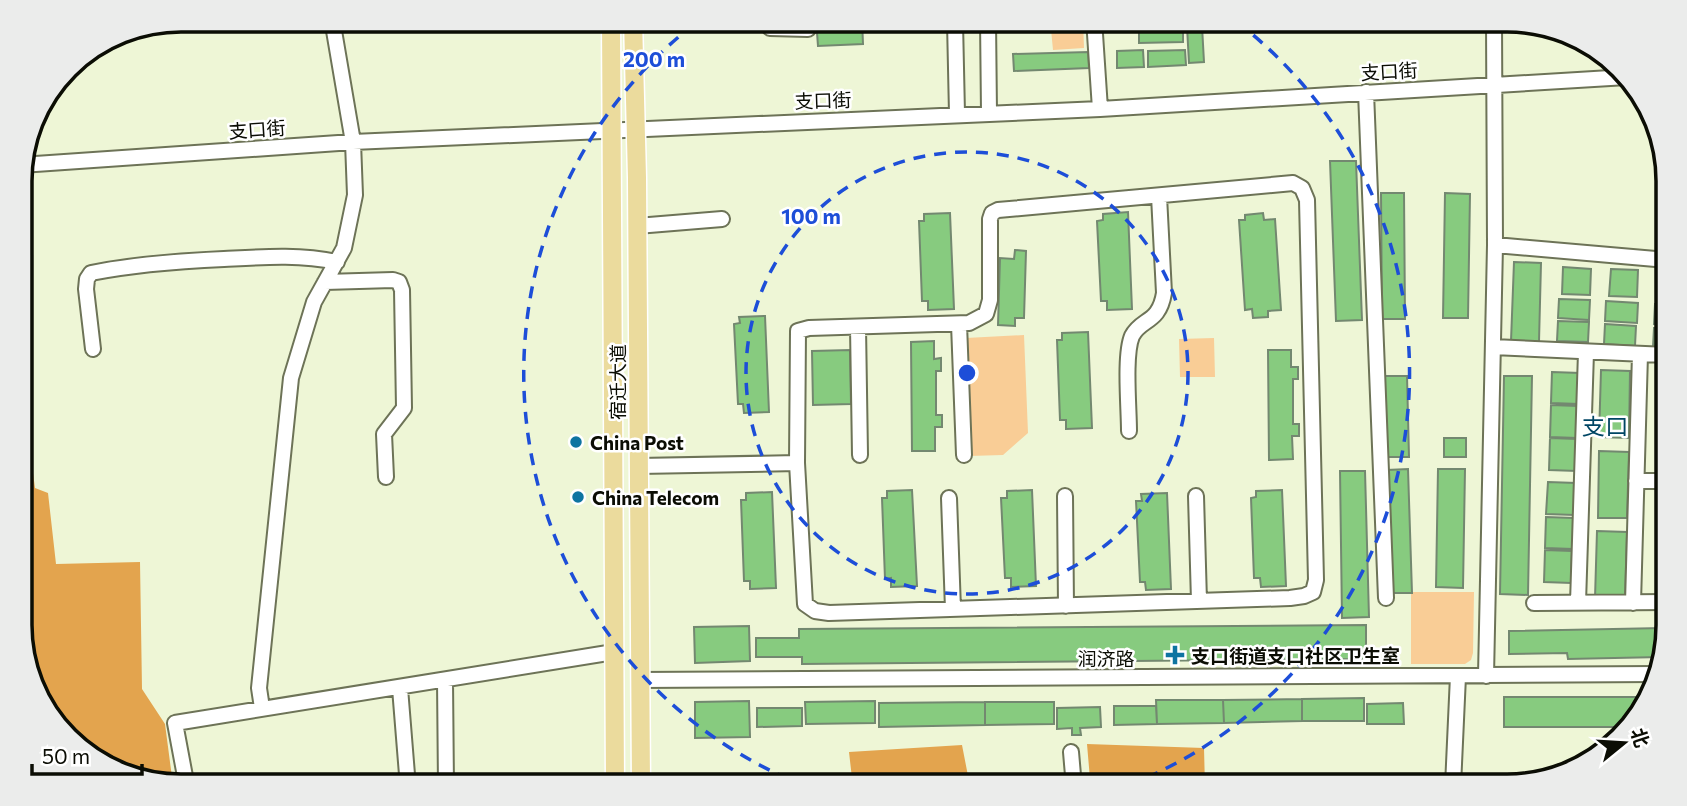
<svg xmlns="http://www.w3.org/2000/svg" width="1687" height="806" viewBox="0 0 1687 806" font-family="Commissioner,'Noto Sans SC',sans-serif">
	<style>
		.green { fill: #f9cd96 }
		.forest { fill: #e3a44e }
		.building { fill: #87cb7f; stroke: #738870; stroke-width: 2 }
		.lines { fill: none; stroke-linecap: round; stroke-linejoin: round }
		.minor-casing { stroke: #6d7357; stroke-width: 18 }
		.major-casing { stroke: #fff; stroke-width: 21 }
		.minor { stroke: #fff; stroke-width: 14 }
		.major { stroke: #ebdb9d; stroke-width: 18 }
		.ring { fill: none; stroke: #1d4ed8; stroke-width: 3.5; stroke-dasharray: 12 9 }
		.poi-dot { fill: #0e74a1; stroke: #fff; stroke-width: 2.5 }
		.labels { text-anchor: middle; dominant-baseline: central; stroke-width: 5; stroke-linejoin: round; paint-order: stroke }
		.street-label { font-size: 19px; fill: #0b0d04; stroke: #fff }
		.poi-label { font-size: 19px; font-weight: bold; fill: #0b0d04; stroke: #fff; text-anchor: start }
		.quarter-label { font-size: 23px; fill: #004664; stroke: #fff }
		.rim { fill: none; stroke: #0b0d04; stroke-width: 3.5 }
		.centre { fill: #1d4ed8; stroke: #fff; stroke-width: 3.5 }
		.ring-label { font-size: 21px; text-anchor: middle; font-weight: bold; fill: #1d4ed8; stroke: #fff; stroke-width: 5; stroke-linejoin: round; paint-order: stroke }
	</style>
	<rect width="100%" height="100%" fill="#eef6d6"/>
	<path class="green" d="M1050 19H1083L1084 48 1053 50Z
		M1024 335 1028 433 1003 455 969 456 966 338Z
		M1214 338 1215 377H1180L1179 339Z
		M1411 592H1474L1473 653 1471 660 1465 664H1411Z"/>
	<path class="forest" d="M20 399H23L35 488 48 493 56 564 140 562 142 689 165 724 173 785 109 770 52 724 21 647Z
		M1087 744 1204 748 1205 787H853L849 752 962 745 969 781 1090 779Z"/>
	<path class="building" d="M816 19H862L863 44 818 46Z
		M1017 19H1043L1044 25 1018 28Z
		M1202 26 1204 62 1189 63 1187 27Z
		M1183 28V42L1139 43V29Z
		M1143 50 1144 67 1117 68V51Z
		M1185 50 1186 65 1148 67V51Z
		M1088 52 1089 68 1014 71 1013 54Z
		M1330 161H1356L1362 320 1336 321Z
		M1381 193H1404L1405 319H1382Z
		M1445 193 1470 194 1468 318H1443Z
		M1128 212 1132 309 1107 310V301H1101L1097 221 1103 220V214Z
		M950 213 954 309 928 310V301H922L919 221H924V214Z
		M1263 213 1264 220 1275 219 1281 310 1268 311V317L1253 318 1252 309 1245 310 1239 220H1245V215Z
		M1015 250 1026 251 1024 318H1015V326L998 325 1000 258 1014 259Z
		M1514 262 1541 263 1539 342 1511 341Z
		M1563 267 1591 269 1590 295 1562 294Z
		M1611 269 1638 270 1637 297 1609 296Z
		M1659 274H1667V301L1658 300Z
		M1559 299 1590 300 1589 320 1558 318Z
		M1606 301 1638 303 1637 323 1605 321Z
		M1655 304 1667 305V325L1654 324Z
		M765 316 769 412 744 413 743 404H738L734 324 740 323 739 317Z
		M1558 321 1589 322 1588 342 1557 341Z
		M1605 324 1636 326 1635 346 1604 344Z
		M1654 328H1667V348L1653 347Z
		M1088 332 1092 428 1066 429V420H1060L1057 340H1062V333Z
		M934 341V359L941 358V371H936V415H942V427H935V451H912L911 342Z
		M850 350 851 404 813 405 812 351Z
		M1268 350H1291V367H1298V379H1293V424H1299V436H1292L1293 459 1269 460Z
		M1601 370 1630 371 1629 438 1599 437Z
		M1552 372 1580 373 1579 404 1551 403Z
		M1384 376H1407L1409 457H1386Z
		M1504 376H1532L1528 595 1500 594Z
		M1658 377H1667V405H1658Z
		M1551 405 1578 406 1577 438 1550 437Z
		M1659 408H1667V436H1659Z
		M1444 438H1466V457H1444Z
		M1550 438 1578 439 1577 471 1549 470Z
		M1663 446H1667V474H1663Z
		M1599 451 1629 452 1627 518H1598Z
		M1408 469 1412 593H1391L1387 470Z
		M1438 469H1465L1463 588 1436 587Z
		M1340 471H1365L1369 617 1342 618Z
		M1548 482 1576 483 1574 515 1546 514Z
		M912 490 917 586 891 587V578L885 579 882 498H887V491Z
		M1032 490 1036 586 1011 587V578H1005L1001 498H1007V491Z
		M1282 490 1286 586 1261 587 1260 578H1254L1251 498 1256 497V491Z
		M772 492 776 588 750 589V581H744L741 500H746V493Z
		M1167 493 1171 589 1146 590 1145 582H1140L1136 501H1142L1141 494Z
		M1657 497 1667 498V526L1656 525Z
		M1546 517 1574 518 1573 549 1545 548Z
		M1597 531 1627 532 1625 598H1595Z
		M1658 531H1667L1668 559H1658Z
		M1545 550 1572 551 1571 583 1544 582Z
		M1659 566H1668V594H1658Z
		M1366 625V659L802 664V657H756V638H799V629Z
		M749 626 750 661 695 663 694 627Z
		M1663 628V637H1665L1661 657 1568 659 1567 653 1509 654V631Z
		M1504 697H1651L1625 727H1504Z
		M1364 698V721H1302V699Z
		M1302 699V721L1224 723 1223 700Z
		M1156 700H1223L1224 723 1157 724Z
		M749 701 750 737 695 738V702Z
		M875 701V723L806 724 805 702Z
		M985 702H1054V724L985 725Z
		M985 702V725L879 727V703Z
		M1403 703 1404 724H1367V704Z
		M1114 706H1156L1157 724 1114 725Z
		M1100 707 1101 727 1080 728 1081 735H1072V728L1057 729V708Z
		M757 708H802V726L757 727Z"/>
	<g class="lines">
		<g class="minor-casing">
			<path id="minor" d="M761 19 770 28 808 29
				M917 19V24L1000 19
				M1094 19 1100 109
				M988 20 989 113
				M955 22 957 114
				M1366 92 1386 598
				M21 165 353 142 1100 109 1627 77
				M1293 183 1302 188 1307 200 1316 580 1313 592 1304 596 1290 598 829 613 815 611 805 604 797 463 798 331 809 328 969 323 986 314 990 300V219L992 213 998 210Z
				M637 226 722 219
				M1495 245 1667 260
				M325 282 393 280 399 282 402 290 404 408 384 434 386 477
				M959 324 964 455
				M858 327 860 455
				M1493 347 1667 355
				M93 349 86 289 87 279 91 273C135 264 180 261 224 259 262 257 299 254 337 262
				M1129 431C1129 408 1124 355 1132 336 1141 318 1159 324 1164 293L1159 196
				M639 466 797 463
				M1636 481H1667
				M1065 496 1066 606
				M1196 496 1199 601
				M949 498 953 609
				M1534 603 1668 602
				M1578 603 1586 352
				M1633 603 1640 354
				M1486 676 1495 245 1494 19
				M445 680 446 787
				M640 680 1657 674
				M400 688 408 787
				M262 708 259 688 291 378 314 302 344 248 355 195 353 142 332 19
				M1071 752 1074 787
				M1453 786 1458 676
				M187 787 175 723 614 652"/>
		</g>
		<g class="major-casing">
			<path id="major" d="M611 19 615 787
				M633 19 637 178 641 787"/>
		</g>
		<use href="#minor" class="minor"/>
		<use href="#major" class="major"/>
	</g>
	<g class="ring">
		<circle cx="967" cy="373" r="221"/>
		<path d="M808 787A443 443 0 0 1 697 22M1237 22A443 443 0 0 1 1129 785"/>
	</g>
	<g class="poi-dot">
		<circle cx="576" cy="442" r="7"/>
		<circle cx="578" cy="497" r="7"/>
		<path d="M1171.5 644.5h7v7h7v7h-7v7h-7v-7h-7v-7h7z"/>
	</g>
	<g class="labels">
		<g class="street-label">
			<text transform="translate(1389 71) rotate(-3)">支口街</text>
			<text transform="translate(823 100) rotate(-2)">支口街</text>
			<text transform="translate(257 129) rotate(-4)">支口街</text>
			<text transform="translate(617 382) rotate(-90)">宿迁大道</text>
			<text x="1106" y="658">润济路</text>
		</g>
		<g class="poi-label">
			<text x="590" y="442">China Post</text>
			<text x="592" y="497">China Telecom</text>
			<text x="1191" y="655">支口街道支口社区卫生室</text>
		</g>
		<g class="quarter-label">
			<text x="1605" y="426">支口</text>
		</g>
	</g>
	<path d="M0 0H1687V806H0ZM181 32H1507A149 149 0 0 1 1656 181V625A149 149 0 0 1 1507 774H181A149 149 0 0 1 32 625V181A149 149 0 0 1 181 32Z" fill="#ebeceb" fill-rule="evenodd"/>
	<path class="rim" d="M181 32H1507A149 149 0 0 1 1656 181V625A149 149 0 0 1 1507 774H181A149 149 0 0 1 32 625V181A149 149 0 0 1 181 32Z"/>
	<circle cx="967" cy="373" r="10" class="centre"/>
	<g class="ring-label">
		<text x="654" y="67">200 m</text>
		<text x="811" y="224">100 m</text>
	</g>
	<g transform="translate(1624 743) rotate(72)" stroke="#ffffff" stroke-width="5" paint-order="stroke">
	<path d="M0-5L12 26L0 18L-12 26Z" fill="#0b0d04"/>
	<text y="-10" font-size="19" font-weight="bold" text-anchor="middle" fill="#0b0d04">北</text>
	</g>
	<path d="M32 764v10h110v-10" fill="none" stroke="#0b0d04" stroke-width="3.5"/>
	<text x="42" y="764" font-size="21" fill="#0b0d04" stroke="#ffffff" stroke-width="5" paint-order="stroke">50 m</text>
</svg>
